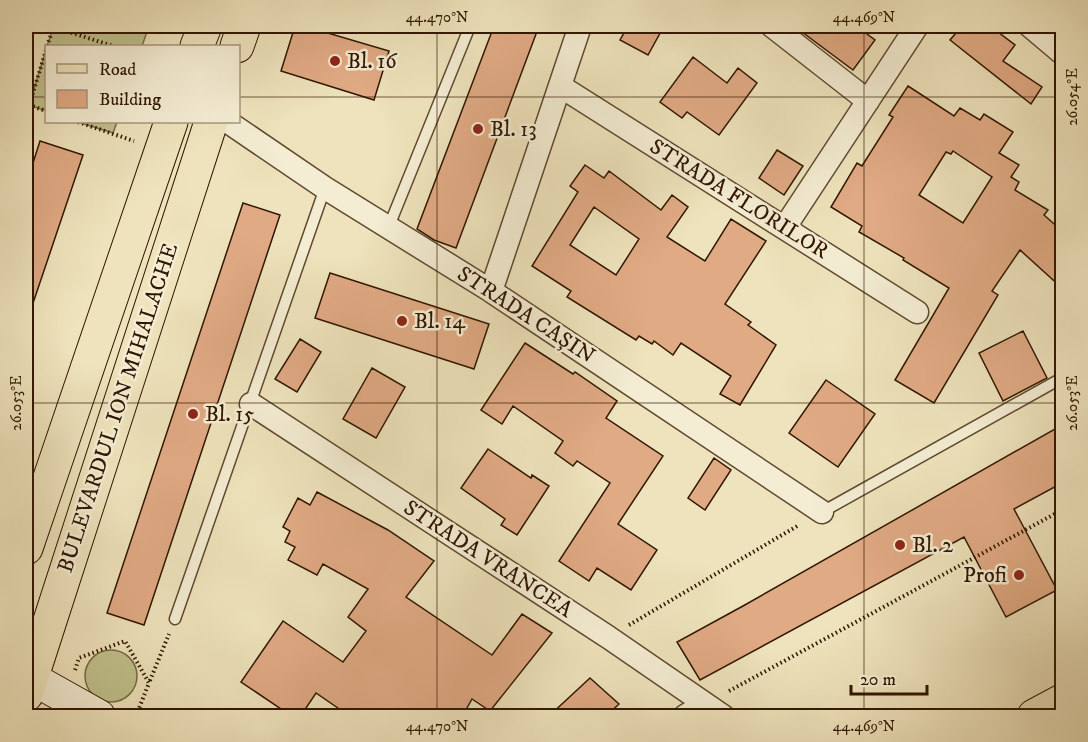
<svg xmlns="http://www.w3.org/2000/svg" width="1088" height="742" viewBox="0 0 1088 742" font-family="'IM FELL DW Pica',serif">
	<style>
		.green { fill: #bfc18c; stroke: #786c46; stroke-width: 1.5 }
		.building { fill: #e0aa84; stroke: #301600; stroke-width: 1.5; fill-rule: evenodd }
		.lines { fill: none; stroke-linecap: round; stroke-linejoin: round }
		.lane-casing { stroke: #60492f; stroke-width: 13 }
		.street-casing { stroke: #60492f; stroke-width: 25 }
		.secondary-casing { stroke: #301600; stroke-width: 34 }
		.primary-casing { stroke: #301600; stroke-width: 35 }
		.path { stroke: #301600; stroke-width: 4; stroke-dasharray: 1.5 3; stroke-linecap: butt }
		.lane { stroke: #f4edd3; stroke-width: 10 }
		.street { stroke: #f4edd3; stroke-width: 22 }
		.secondary { stroke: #f4edd3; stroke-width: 32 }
		.primary { stroke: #eee3bc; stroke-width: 33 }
		.ticks { fill: none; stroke: #301600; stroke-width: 1.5; stroke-opacity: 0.45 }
		.poi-dot { fill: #8f2418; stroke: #f4edd3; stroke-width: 2 }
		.labels { text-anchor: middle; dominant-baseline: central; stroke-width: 5; stroke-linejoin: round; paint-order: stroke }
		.poi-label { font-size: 22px; fill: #301600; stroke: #f4edd3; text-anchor: start }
		.street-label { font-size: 22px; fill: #301600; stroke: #f4edd3 }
		.neatline { fill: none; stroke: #301600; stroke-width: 2 }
		.ticks-label { font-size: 15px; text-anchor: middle; fill: #301600 }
	</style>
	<rect width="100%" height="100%" fill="#eee3bc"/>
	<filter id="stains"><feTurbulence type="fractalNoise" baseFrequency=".00333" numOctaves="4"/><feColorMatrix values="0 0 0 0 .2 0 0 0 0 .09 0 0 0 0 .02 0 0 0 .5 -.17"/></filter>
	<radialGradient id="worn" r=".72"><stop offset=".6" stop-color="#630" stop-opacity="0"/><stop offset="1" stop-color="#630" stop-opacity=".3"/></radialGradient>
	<path class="green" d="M54 26H149L142 46H47Z
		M46 50V111L29 105Z
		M78 122H117L113 133Z
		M85 676a26 26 0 1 1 52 0a26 26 0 1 1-52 0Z"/>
	<path class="building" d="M295 26H304L389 51 374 100 281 71Z
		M494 26H539L456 248 434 240 417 229Z
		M628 26H664L648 55 620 40Z
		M794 26H856L875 40 853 70Z
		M962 26H990L1015 45 1003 61 1042 87 1031 104 950 40Z
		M693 57 727 83 738 68 757 83 719 135 687 112 682 118 660 102Z
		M908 86 954 116 960 108 980 120 984 114 1013 132 999 153 1019 165 1011 177 1019 182 1015 190 1048 210 1044 215 1062 231V288L1020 250 992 291 998 295 934 403 895 380 949 288 903 260 904 258 859 232 862 226 831 207 857 163 862 166 893 117 889 115ZM953 151 992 177 963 223 919 195 946 152 951 154Z
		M40 141 83 155 29 315 26 314V185Z
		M777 150 803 166 784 195 759 178Z
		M585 165 604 178 609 171 661 210 672 195 688 207 667 237 705 261 731 219 766 241 725 304 751 322 748 325 776 345 740 405 720 394 731 376 681 343 673 355 654 341 652 344 639 336 636 340 567 297 571 291 532 266 578 192 570 186ZM594 207 639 239 616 275 570 245Z
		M243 203 280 215 144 625 107 613Z
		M330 273 489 324 474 369 315 318Z
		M1023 331 1047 378 1003 401 979 353Z
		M300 339 321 352 297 392 275 379Z
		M525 343 573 374 575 372 617 401 606 418 663 456 618 524 657 550 631 590 597 568 589 581 559 561 610 483 577 461 573 466 555 453 563 441 513 406 502 424 481 410Z
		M372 368 405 387 376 438 343 419Z
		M826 380 875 414 838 467 789 433Z
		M1062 425V483L1014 509 1057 590 1006 617 964 537 700 680 677 642 743 606Z
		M488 449 531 478 532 475 549 486 517 535 501 525 505 519 461 488Z
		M714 458 731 470 705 510 688 498Z
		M317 492 388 530 434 561 406 597 492 655 522 614 552 633 490 711 472 699 462 717H351L316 693 300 717H293L241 682 283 621 343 662 366 631 348 617 368 589 323 564 317 575 288 560 295 547 285 542 290 531 283 527 298 498 310 505Z
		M590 678 619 704 605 717H548Z"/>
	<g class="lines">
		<g class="lane-casing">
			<path id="lane" d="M389 226 470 26
				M822 512 1062 378
				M175 619 325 188"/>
		</g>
		<g class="street-casing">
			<path id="street" d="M772 26 868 101
				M1030 26 1062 53
				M560 86 917 312
				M228 122 325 188 491 291 822 512
				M785 227 917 26
				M491 291 580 26
				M251 404 608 637 723 716
				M685 716 705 704"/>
		</g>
		<g class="secondary-casing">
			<path id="secondary" d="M26 675 99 716"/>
		</g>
		<g class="primary-casing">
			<path id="primary" d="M197 46 205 26
				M237 46 244 26
				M26 548 171 122
				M26 695 211 122
				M1034 716 1062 701"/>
		</g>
		<path class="path" d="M54 27 113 46
			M47 46 54 26
			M29 105 46 111
			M26 116 46 50
			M78 122 134 141
			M629 625 799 525
			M75 670 79 658 125 641 149 683 169 634
			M729 691 1062 510
			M136 716 149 683"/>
		<use href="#lane" class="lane"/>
		<use href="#street" class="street"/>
		<use href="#secondary" class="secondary"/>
		<use href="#primary" class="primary"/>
	</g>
	<path class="ticks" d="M437 26V716M864 26V716M26 97H46M238 97H1062M26 403H1062M26 709H1062"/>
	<g class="poi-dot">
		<circle cx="335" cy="61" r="6"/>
		<circle cx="478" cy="129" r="6"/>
		<circle cx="402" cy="321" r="6"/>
		<circle cx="193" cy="414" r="6"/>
		<circle cx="900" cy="545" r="6"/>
		<circle cx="1019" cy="575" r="6"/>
	</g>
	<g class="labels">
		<g class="poi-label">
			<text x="347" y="61">Bl. 16</text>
			<text x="490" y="129">Bl. 13</text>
			<text x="414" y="321">Bl. 14</text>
			<text x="205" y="414">Bl. 15</text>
			<text x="912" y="545">Bl. 2</text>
			<text x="1007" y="575" text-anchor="end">Profi</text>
		</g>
		<g class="street-label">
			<text transform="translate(739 199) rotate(32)">STRADA FLORILOR</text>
			<text transform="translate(526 315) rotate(33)">STRADA CAȘIN</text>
			<text transform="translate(118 408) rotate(-72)">BULEVARDUL ION MIHALACHE</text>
			<text transform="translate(488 559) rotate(33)">STRADA VRANCEA</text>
		</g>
	</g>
	<rect width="1088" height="742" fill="none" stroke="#eee3bc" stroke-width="66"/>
	<rect x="45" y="45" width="195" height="78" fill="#f4edd3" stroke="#a6977f" stroke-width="1.5"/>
	<rect x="57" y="64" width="30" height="9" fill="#eee3bc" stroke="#a6977f" stroke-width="1.5"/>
	<text x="99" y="75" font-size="18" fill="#301600">Road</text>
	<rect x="57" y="90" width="30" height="18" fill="#e0aa84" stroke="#a6977f" stroke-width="1.5"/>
	<text x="99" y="105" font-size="18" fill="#301600">Building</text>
	<path d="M851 685v9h76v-9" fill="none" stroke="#301600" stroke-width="3"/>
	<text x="860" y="685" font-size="18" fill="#301600" stroke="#f4edd3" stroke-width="4.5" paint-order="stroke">20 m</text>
	<rect x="33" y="33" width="1022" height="676" class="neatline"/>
	<g class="ticks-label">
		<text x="437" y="22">44.470°N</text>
		<text x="864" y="22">44.469°N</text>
		<text transform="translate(1072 97) rotate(-90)" y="5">26.054°E</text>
		<text transform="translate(1072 403) rotate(-90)" y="5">26.053°E</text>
		<text transform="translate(16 403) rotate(-90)" y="5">26.053°E</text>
		<text x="437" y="731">44.470°N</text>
		<text x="864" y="731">44.469°N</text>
	</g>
	<rect width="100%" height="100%" filter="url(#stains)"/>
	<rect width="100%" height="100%" fill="url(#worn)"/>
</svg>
